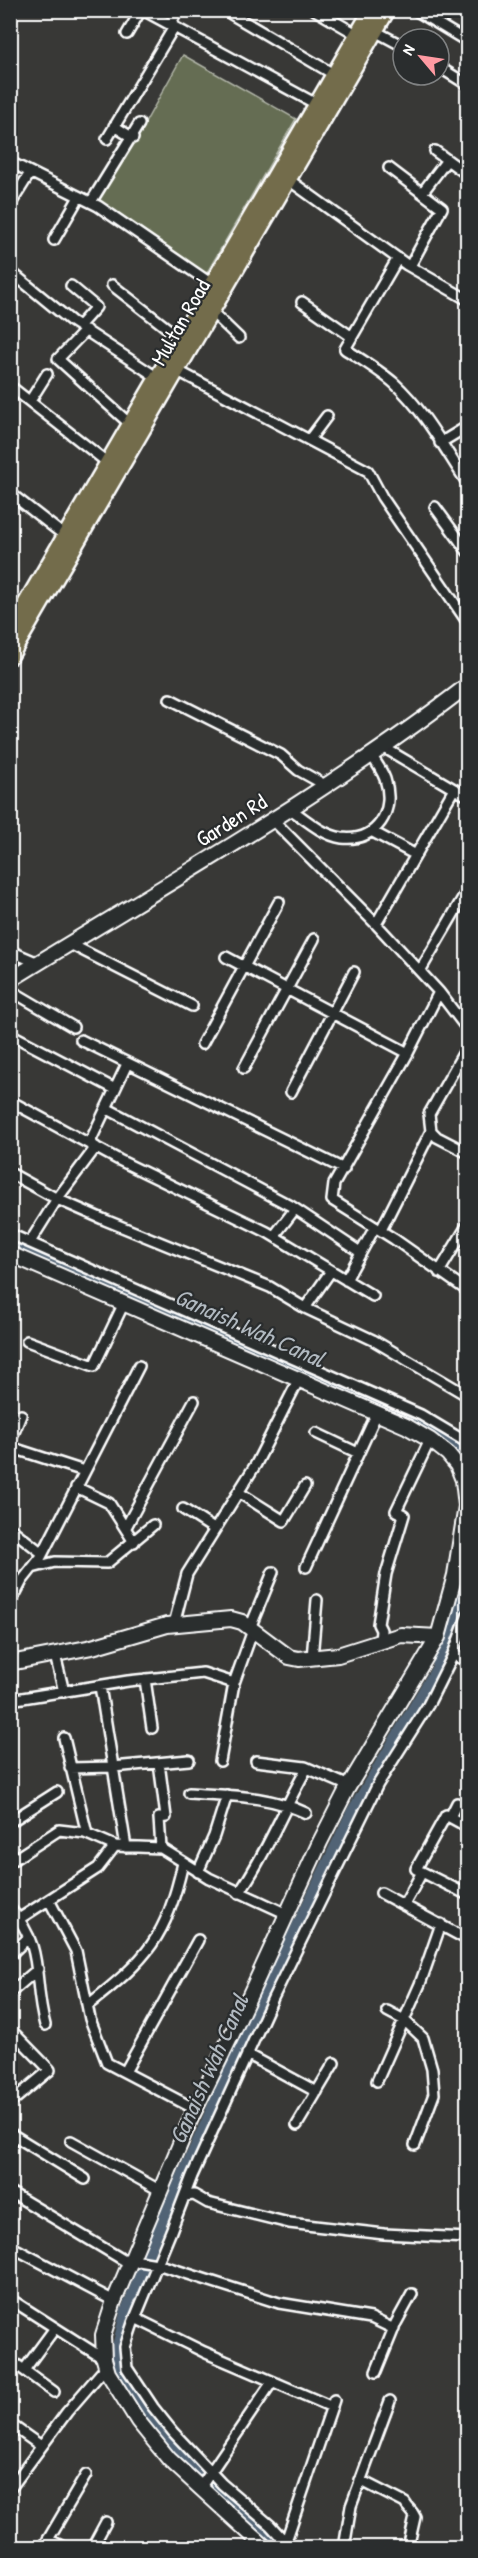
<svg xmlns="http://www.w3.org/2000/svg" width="478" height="2558" viewBox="0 0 478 2558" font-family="'Patrick Hand',sans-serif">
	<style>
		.green { fill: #656d53; stroke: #b2b6a9; stroke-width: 1.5 }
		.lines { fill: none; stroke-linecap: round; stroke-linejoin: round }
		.canal { stroke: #516474; stroke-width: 10 }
		.street-casing { stroke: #fff; stroke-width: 14 }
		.secondary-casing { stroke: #fff; stroke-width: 18 }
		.primary-casing { stroke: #fff; stroke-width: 20 }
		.street { stroke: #2a2d2e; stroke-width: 9 }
		.secondary { stroke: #2a2d2e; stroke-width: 14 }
		.primary { stroke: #736c4b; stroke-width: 15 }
		.labels { text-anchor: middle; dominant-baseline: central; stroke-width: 4.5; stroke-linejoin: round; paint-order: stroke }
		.street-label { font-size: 22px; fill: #fff; stroke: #2a2d2e }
		.water-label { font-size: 24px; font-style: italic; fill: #b1b9c0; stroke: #2a2d2e }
	</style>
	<rect width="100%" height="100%" fill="#383836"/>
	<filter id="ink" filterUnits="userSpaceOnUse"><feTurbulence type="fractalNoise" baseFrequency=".0167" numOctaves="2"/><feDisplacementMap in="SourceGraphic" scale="12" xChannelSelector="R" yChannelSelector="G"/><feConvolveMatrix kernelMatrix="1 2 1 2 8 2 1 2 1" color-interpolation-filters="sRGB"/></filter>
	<g filter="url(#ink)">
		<path class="green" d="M183 55 296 119 205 276 96 201 136 139Z"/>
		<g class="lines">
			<path class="canal" d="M10 1245 393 1413 449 1439 468 1457
				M278 2548 197 2475 144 2411 121 2377 117 2360V2347L126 2310 157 2233 235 2056 352 1811 436 1669 458 1613 468 1579"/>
			<g class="street-casing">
				<path id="street" d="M143 10 318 105
					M315 10 358 35
					M415 10 468 42
					M231 14 335 75
					M170 25 178 10
					M375 31 403 46
					M127 34 141 10
					M439 67 468 85
					M114 126 133 138
					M107 139 174 27
					M435 151 468 175
					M10 162 98 206 213 285
					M389 168 442 208 410 266
					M289 180 407 265 468 300
					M422 193 447 160
					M91 202 139 124
					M10 205 30 173
					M54 240 79 197
					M398 258 345 349C362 360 379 370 394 383 425 411 445 450 468 484
					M10 271 71 321 158 378
					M112 285 181 339
					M71 286 96 307 79 326
					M302 302 352 337
					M212 312 239 338
					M86 330 58 359 131 425
					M178 371 368 471 382 497 468 623
					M10 386 108 463
					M30 401 47 374
					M309 440 327 416
					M440 443 468 426
					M10 493 65 536
					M435 507 468 552
					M170 699 281 755 298 770 325 785
					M454 789 468 796
					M289 808C305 819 322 835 342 838 377 842 396 811 385 779 382 771 376 762 371 755
					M272 819 376 924 439 992 408 1053 334 1184 332 1200 394 1239 468 1291
					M373 832 416 855
					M376 924 454 789 383 747
					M70 944 192 1006
					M10 951 38 963
					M226 957 408 1053
					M420 971 468 889
					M10 990 73 1027
					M439 992 468 1030
					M10 1034 115 1089
					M81 1040 344 1169
					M202 1044 279 902
					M468 1045 429 1114 431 1131 437 1137 468 1153
					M244 1068 314 939
					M291 1092 354 972
					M10 1101 119 1160 267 1232 373 1296
					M106 1108 291 1206 360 1252
					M89 1144 127 1064
					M10 1173 57 1199 105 1220 270 1287 305 1308 373 1340 468 1396
					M381 1230 431 1131
					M10 1234 421 1415 468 1443
					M274 1236 295 1209
					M30 1242 57 1199 96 1147
					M439 1272 468 1224
					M346 1280 375 1227
					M305 1308 331 1271
					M27 1341 94 1366 124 1303
					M316 1433 358 1453
					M10 1442 21 1415
					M10 1447 84 1471
					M76 1487 109 1503 134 1542
					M238 1492 284 1521 305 1486
					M183 1509 214 1529
					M126 1527 194 1401
					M10 1528 42 1553
					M306 1567 377 1413
					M32 1568 55 1562 107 1563 153 1525
					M10 1604 22 1581 41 1557 139 1366
					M174 1624 187 1574 256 1464 299 1379
					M250 1628 273 1572
					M380 1642 381 1630 378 1624 386 1574 404 1515 396 1511 430 1440
					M453 1654 468 1662
					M55 1655 64 1692
					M312 1658 317 1600
					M145 1679 152 1728
					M100 1686 126 1847
					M10 1700 128 1681 203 1673 234 1683
					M64 1738 87 1834
					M220 1761 234 1683 253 1630
					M256 1761 305 1767 349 1786
					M159 1763 166 1817 159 1818 161 1848
					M70 1768 113 1767 189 1760
					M189 1793C231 1796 267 1795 306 1813
					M450 1817 457 1803
					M10 1822 57 1792
					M468 1827 446 1815 416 1869 468 1895
					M10 1862 59 1830 85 1833 115 1846 161 1848 209 1878 287 1914
					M198 1872 214 1836 227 1795
					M239 1893C266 1854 283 1810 307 1768
					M381 1893 468 1940
					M49 1900 76 1951 90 2019 107 2063 195 2109
					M404 1905 422 1872
					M10 1908C46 1949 32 1979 45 2025
					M19 1919 98 1868 115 1846
					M10 1955 29 1937
					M10 1993 38 1969
					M88 2005C148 1958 166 1938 183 1863
					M387 2011 404 2020 423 2038 432 2069 434 2094 415 2145
					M10 2029 50 2070 10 2103
					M247 2054 317 2092
					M125 2072 198 1940
					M377 2081 420 1984 441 1924
					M297 2125 334 2063
					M10 2133 85 2179
					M71 2141 161 2191
					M10 2192 130 2264 139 2261 157 2264 279 2303 371 2318 394 2329
					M185 2196 194 2195 208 2203 289 2223 384 2234 468 2238
					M10 2246 114 2301
					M10 2299 104 2359
					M135 2318 204 2352 332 2407
					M10 2360 54 2392
					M24 2370 55 2328
					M376 2372 396 2323 412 2294
					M10 2424 41 2446
					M360 2480 405 2503C408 2509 413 2511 415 2517L408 2548
					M200 2488 272 2382
					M10 2489 67 2412 106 2367
					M48 2539 65 2548
					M286 2541 334 2400
					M43 2548 86 2475
					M92 2548 106 2522
					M291 2548 270 2525 222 2484 173 2432 153 2407 127 2368 125 2347 133 2323 171 2231 192 2176 273 1998 378 1784 428 1705 452 1657 468 1614
					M344 2548 351 2506 390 2401"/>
			</g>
			<g class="secondary-casing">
				<path id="secondary" d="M10 980C164 885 324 796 468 685
					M10 1254 406 1426 430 1440 448 1454 457 1465 463 1480 466 1506 455 1575 438 1637 347 1789 320 1842 231 2036 191 2118 114 2301 103 2335 104 2359 108 2373 138 2421 169 2459 266 2548
					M10 1663 92 1647 167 1625 231 1619 242 1622 289 1657 299 1659 338 1655 401 1635 438 1637"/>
			</g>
			<g class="primary-casing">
				<path id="primary" d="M10 631 372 10
					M10 656 387 10"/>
			</g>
			<use href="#street" class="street"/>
			<use href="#secondary" class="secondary"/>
			<use href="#primary" class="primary"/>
		</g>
	</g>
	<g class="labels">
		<g class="street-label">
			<text transform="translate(180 322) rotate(-60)">Multan Road</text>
			<text transform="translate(231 820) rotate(-32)">Garden Rd</text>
		</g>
		<g class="water-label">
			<text transform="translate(250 1327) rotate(24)">Ganaish Wah Canal</text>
			<text transform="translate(208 2069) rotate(-66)">Ganaish Wah Canal</text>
		</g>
	</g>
	<rect width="478" height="2558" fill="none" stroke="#2a2d2e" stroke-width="36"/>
	<rect x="18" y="18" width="442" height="2522" fill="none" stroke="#fff" stroke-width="2" filter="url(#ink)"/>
	<g transform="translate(421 57) rotate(299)"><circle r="28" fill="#2a2d2e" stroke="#7f8182" stroke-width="1.5"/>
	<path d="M0-4.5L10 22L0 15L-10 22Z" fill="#ff9aa2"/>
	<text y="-9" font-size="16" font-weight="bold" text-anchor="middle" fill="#ffffff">N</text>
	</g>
</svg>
